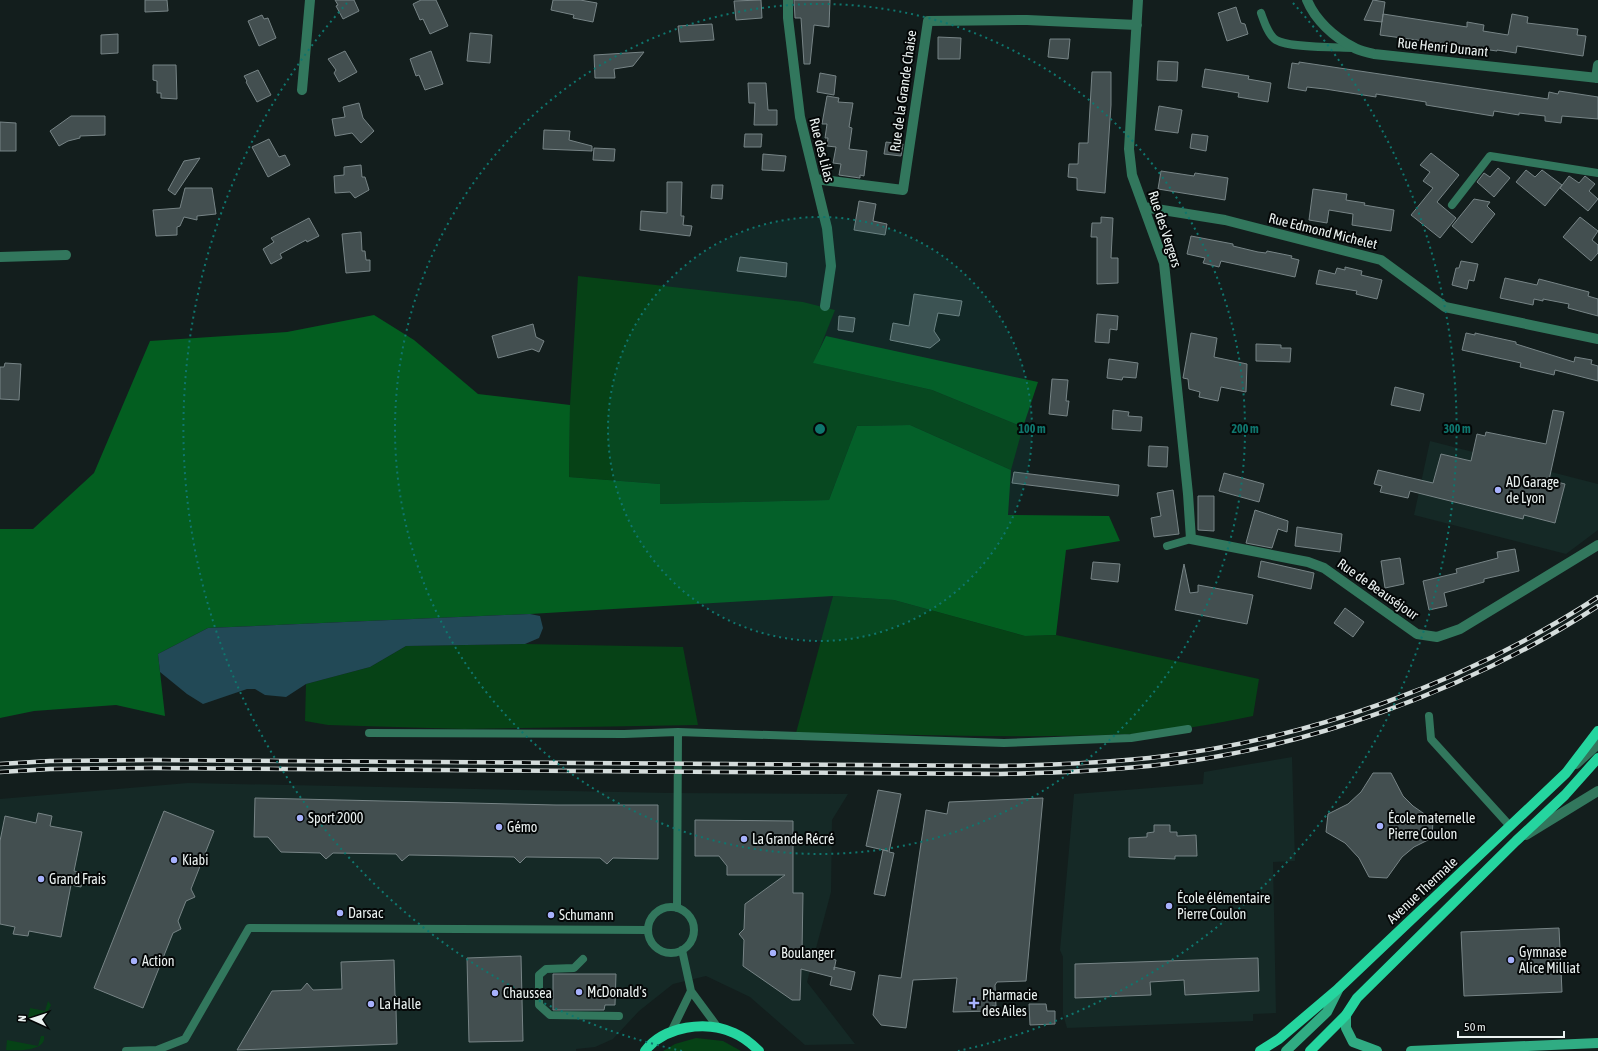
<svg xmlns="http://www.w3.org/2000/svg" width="1598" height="1051" viewBox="0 0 1598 1051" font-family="'Asap Condensed',sans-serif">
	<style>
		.built { fill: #152926 }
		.green { fill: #064216 }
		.forest { fill: #035e20 }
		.water { fill: #224956 }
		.building { fill: #434f50; stroke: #778486 }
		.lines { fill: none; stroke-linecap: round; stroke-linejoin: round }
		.service { stroke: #32775d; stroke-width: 8 }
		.minor { stroke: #32775d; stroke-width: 10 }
		.tertiary { stroke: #32775d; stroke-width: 10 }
		.secondary { stroke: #30ac83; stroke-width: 10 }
		.primary { stroke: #25d59f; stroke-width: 10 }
		.rail-casing { stroke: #d4dcdb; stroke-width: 4.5 }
		.rail { stroke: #040707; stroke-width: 3; stroke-dasharray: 9; stroke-linecap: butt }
		.ring { fill: none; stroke: #0f766e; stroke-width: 2; stroke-dasharray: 2 4 }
		.poi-dot { fill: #a7b1fc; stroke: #040707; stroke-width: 1.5 }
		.labels { text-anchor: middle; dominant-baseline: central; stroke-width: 4; stroke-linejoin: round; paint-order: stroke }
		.street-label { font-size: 14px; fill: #ebf2f1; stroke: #040707 }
		.poi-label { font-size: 14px; fill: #ebf2f1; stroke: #040707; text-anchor: start }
		.centre { fill: #0f766e; stroke: #040707; stroke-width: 2 }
		.ring-label { font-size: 12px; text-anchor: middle; font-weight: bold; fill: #0f766e; stroke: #040707; stroke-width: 4; stroke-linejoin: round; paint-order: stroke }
	</style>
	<rect width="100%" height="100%" fill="#131e1d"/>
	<path class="built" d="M1430 441 1598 484V530L1566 554 1414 515Z
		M1292 757 1295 861 1273 862 1276 1013 1253 1014V1021L1067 1028 1063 1014V957L1060 950 1074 794 1203 784 1204 772Z
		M188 783 669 793 848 794 832 820 831 892 807 982 855 1044 805 1045 750 997 706 976 673 984 639 1011 613 1039 595 1047 576 1049V1051H0V799Z"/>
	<path class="green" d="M578 276 803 302 835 310 814 363 932 390 1023 427 1011 470 910 425 857 426 829 500 660 504V484L569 477 570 405Z
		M833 596 894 600 1025 636 1056 635 1259 679 1253 716C1213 724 1172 732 1130 734 1019 739 907 734 796 733Z
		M525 644 683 647 698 725 464 729 328 725 305 721 306 684 370 667 406 646Z
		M48 1001 51 1005C47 1016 39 1018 28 1018L30 1008 45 1011Z
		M41 1036H44C47 1051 16 1051 6 1050L7 1040 38 1046Z
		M696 1038 723 1041 741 1051H663L675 1044Z"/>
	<path class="forest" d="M374 315 414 340 478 394 570 405 569 477 660 484V504L829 500 857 426 910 425 1011 470 1008 515 1109 516 1120 541 1066 550 1056 635 1025 636 894 600 833 596 530 614 208 628 158 654 165 716 116 705 34 711 0 718V529H33L94 473 150 341 287 332Z
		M826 336 1038 382 1023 427 932 390 813 363Z"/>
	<path class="water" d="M530 614 540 616 543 628 539 638 525 644 406 646 370 667 306 684 286 697 265 695 255 689H247L203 704 187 694 160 672 158 654 208 628Z"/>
	<path class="building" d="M145 0H167L168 11 145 12Z
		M335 0H354L359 11 343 19 336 6 338 5Z
		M421 0H436L448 26 430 34 423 19 420 20 413 4Z
		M553 0H580L597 3 593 22 573 18 574 15 551 10Z
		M761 0 762 18 736 20 734 1Z
		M794 0H830L829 27 814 25 810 64H804L801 18H795Z
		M1373 0 1385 2 1382 22 1364 20Z
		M1236 7 1241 23 1245 24 1248 34 1227 41 1218 13Z
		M1383 14 1467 27V22L1484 25 1483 31 1508 35 1512 14 1528 17 1527 23 1578 29 1577 35 1586 36 1583 56 1517 46 1516 53 1497 50V51L1380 35Z
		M262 15 264 19 268 18 276 38 259 46 248 21Z
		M712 24 714 40 680 42 678 26Z
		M470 33 492 35 490 63 467 61Z
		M118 34V53L101 54V35Z
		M938 37 961 38 960 59H938Z
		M1050 39H1070L1068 59 1048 57Z
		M345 51 357 72 339 82 334 73 336 70 328 59Z
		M431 51 443 84 425 90 419 75 416 76 410 59Z
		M644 52 633 66 614 69 615 78H595L594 55Z
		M1158 61 1178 62 1177 81 1157 80Z
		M1299 62 1548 99 1549 92 1558 94 1559 91 1598 97V119L1562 116 1561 123 1545 121V116L1519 113V115L1494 111 1493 116 1426 105V102L1376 94V97L1325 89 1307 87 1306 91 1288 88 1292 63 1299 64Z
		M153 65H176L177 99 161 98V93H157V81L153 80Z
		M1205 69 1249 76 1248 79 1271 83 1268 102 1238 97 1239 93 1202 87Z
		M258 70 271 95 257 102 246 82 247 81 244 76Z
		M1092 72H1111V105L1105 193 1077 190V178L1068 177 1069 164H1078L1079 143H1088Z
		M820 73 836 76 834 95 817 92Z
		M748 83H766L768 110H777V125H754L755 103H749Z
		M827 96 839 98 838 102 853 103 849 127 852 128 849 149 867 151 864 176 860 175V178L839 175 841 164 833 163 836 147 827 146 828 138H825L827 124H822Z
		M359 103 363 118 374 131 361 143 352 133 335 136 332 119 345 117 343 107Z
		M1159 106 1182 110 1178 133 1155 130Z
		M71 116H105V135L80 136V138L68 141 59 146 50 131Z
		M0 122 16 123V151H0Z
		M544 130 570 131 569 140 592 146V151L543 149Z
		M745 134H762L761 147H744Z
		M1192 134 1208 136 1206 151 1190 148Z
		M269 139 279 157 285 155 290 165 268 177 252 147Z
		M886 142 903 144 901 156 884 154Z
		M594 148 615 149 614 161 593 160Z
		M1431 153 1459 175 1437 202 1456 218 1440 238 1411 215 1433 188 1423 181 1430 172 1420 165Z
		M763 154 786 156 784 171 762 170Z
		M200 158 175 195 168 190 184 161Z
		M361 165 362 177H365L369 190 355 198 350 192 335 193 334 176 344 175V167Z
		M1498 168 1510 178 1494 197 1477 182 1484 173 1490 177Z
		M1526 170 1535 177 1542 170 1562 185 1545 206 1516 182Z
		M1161 171 1194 176 1195 173 1228 178 1225 200 1158 189Z
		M1569 176 1579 183 1585 176 1595 184 1589 191 1598 199 1588 211 1560 188Z
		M667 182H682L681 216H684L683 225 692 226 690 236 640 230 641 211 667 213Z
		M712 185H723L722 199 711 198Z
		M185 188H212L216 214 197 216V220L184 217 180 226 177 227V235L156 236 153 210 180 208Z
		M1313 189 1347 194 1346 200 1365 203 1364 205 1394 210 1391 231 1352 225 1353 214 1329 210 1327 223 1309 220Z
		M1474 199 1490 202 1487 206 1495 214 1472 243 1452 226Z
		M859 201 876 204 873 221 887 224 885 235 854 230Z
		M1101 217 1113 218 1111 258H1118V283L1097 284V237H1091L1092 223H1101Z
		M1580 217 1598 231 1592 240 1598 245V253L1591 261 1563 237Z
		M309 218 319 236 307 242 306 240 280 254 282 258 271 264 263 249 274 242 271 238Z
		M361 232 362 251H365L366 260H370V271L346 273 342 234Z
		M1191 236 1233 244V246L1258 252 1266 253 1267 251 1292 256 1291 258 1299 260 1295 277 1221 261 1219 267 1203 263 1205 258 1187 254Z
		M740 257 787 263 786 277 737 271Z
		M1461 261 1478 264 1474 281 1469 280 1467 289 1452 285 1456 268H1459Z
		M1345 267 1362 271 1361 275 1382 280 1377 299 1356 294 1357 291 1316 284 1319 270 1335 274 1337 268 1345 270Z
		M1505 278 1537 285 1539 279 1589 292 1588 296 1598 299V316L1568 308 1569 304 1543 299V301L1534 299 1533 305 1500 298Z
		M914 294 962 301 959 316 938 313 934 331 940 340 930 348 890 340 893 323 909 326Z
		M1097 314 1118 316 1117 330 1110 329 1109 343 1095 342Z
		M839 316 855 318 853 332 838 330Z
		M533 324 536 337 544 341 539 352 532 349 498 358 492 336Z
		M1191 333 1217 338 1214 357 1247 364 1246 392 1221 387 1218 401 1199 397 1200 392 1189 389 1188 379 1183 378Z
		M1466 333 1475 335V333L1516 342V344L1574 362 1575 357 1592 360 1591 364 1598 366V381L1555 370 1554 375 1520 367 1521 363 1462 350Z
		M1256 344 1281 345V348H1291L1290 362 1256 361Z
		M1109 359 1138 363 1136 378 1123 377 1122 380 1107 378Z
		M5 363 21 364 19 400 0 399V367H4Z
		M1052 379 1068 380 1066 401H1069L1067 416 1049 414Z
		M1395 387 1424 394 1420 411 1391 405Z
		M1113 410 1129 412 1128 416 1142 417 1141 431 1112 429Z
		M1553 410 1564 412 1549 480 1565 484 1555 523 1524 515 1523 519 1410 491 1408 498 1380 492 1382 486 1374 484 1378 470 1433 483 1441 454 1471 461 1477 434 1485 436 1486 432 1546 444Z
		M1149 446 1168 447 1167 467 1148 466Z
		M1014 472 1119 485 1118 496 1012 483Z
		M1224 473 1264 484 1259 502 1219 491Z
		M1173 490 1179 534 1154 537 1151 518 1161 516 1157 493Z
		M1198 496H1214V531L1198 530Z
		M1255 510 1288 521 1287 532 1278 529 1272 548 1246 543Z
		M1297 527 1342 534 1340 552 1295 546Z
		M1515 549 1519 571 1484 579V582L1444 593 1447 606 1429 610 1423 581 1457 573 1456 569 1498 558 1497 552Z
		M1400 558 1404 584 1385 588 1381 561Z
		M1261 561 1314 573 1311 589 1258 577Z
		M1093 562 1120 564 1118 582 1091 579Z
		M1184 564 1190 593 1198 592V585L1253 595 1247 624 1175 610Z
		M1345 608 1364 622 1353 637 1334 623Z
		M1373 773H1391L1403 796 1413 806 1433 820 1432 838 1414 847 1402 857 1387 878 1369 877 1359 858 1345 843 1326 832 1328 814 1348 804 1361 792Z
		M878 790 901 794 889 852 894 853 885 896 874 894 883 850 888 851 866 846Z
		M255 798 556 805H658V859L613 858 607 864 600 858 526 857 520 863 514 857 409 855 402 861 396 854 333 853 326 859 320 853 281 852 268 837H254Z
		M1043 798 1026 981 997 982 995 985 996 1006H992V1011L953 1012 957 978 913 980 906 1028 881 1025 873 1015 879 975 901 978 926 810 947 814 949 802Z
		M164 811 214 831 191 889 195 897 186 901 178 921 181 929 173 933 143 1008 94 988Z
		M38 813 52 816 50 826 82 832 74 871 84 873 81 887 71 885 61 937 29 931 28 936 13 934 15 927 0 924V841L5 816 36 823Z
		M695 820 793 821V893H803L802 952 836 960 834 970V967L855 972 851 990 830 985 832 977 801 969 800 1000H792L743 966 744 940 739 934 744 929 745 904 785 875H727V866L719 856H695Z
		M1154 825H1170V832H1177V836L1196 835 1197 856H1175V859L1129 857V838L1147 837V833L1154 832Z
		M1559 928 1562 992 1464 996 1461 932Z
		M521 956 523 1041 469 1042 467 958Z
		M1258 958 1259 991 1185 995 1184 980 1150 982 1151 995 1075 998V964Z
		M394 960 395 995 402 1003 396 1009 397 1044 237 1050 272 991 301 990 307 983 313 990 342 989 341 962Z
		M553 974H616L615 1005H605L604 1010H553Z
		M1029 1004H1046L1047 1011H1055V1024L1030 1025Z"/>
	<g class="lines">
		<path class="service" d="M1261 13C1264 21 1268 35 1276 40 1289 48 1337 47 1354 48
			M1452 205 1490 156 1598 173
			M1167 546 1191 539
			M1429 716 1431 739 1510 826
			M369 733 624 734 678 732 1004 743 1131 738 1188 729
			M648 930a23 23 0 1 1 46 0a23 23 0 1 1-46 0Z
			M677 908 678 732
			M682 950 691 991 719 1029
			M583 959 574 968 546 969 539 975V1005L550 1015 619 1016
			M671 1032 691 991
			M126 1051 157 1050 185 1039 249 928 648 930"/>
		<path class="minor" d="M788 0V18L800 117 827 228 831 266 825 306
			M1138 0 1129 149 1132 175 1164 263 1188 494 1191 539 1308 562 1324 568 1417 634 1437 637 1460 629 1598 545
			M1307 0C1315 20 1334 37 1353 47 1359 51 1367 52 1374 54L1598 78
			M1596 78 1598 65
			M302 90 310 0
			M815 179 903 190 928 21 1027 20 1137 25
			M1144 207 1225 220 1381 260 1445 307 1598 339
			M0 257 66 255"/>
		<path class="tertiary" d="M1576 764 1598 744
			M1526 835 1598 791"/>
		<path class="secondary" d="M1346 1015V1028L1353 1042 1377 1051
			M1286 1051 1327 1012 1339 988
			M1411 1051 1598 1043"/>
		<path class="primary" d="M645 1051C664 1026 706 1020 734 1033 743 1037 752 1044 759 1051
			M1260 1051 1279 1039 1339 988 1566 773 1598 731
			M1310 1051 1346 1015 1357 998 1516 841 1565 795 1598 758"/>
		<g class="rail-casing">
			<path id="rail" d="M0 764 50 761 151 760 1001 766C1050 765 1100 763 1149 758 1305 741 1466 683 1598 597
				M0 772 50 769 151 768 1000 774C1050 773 1099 771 1149 766 1302 751 1469 690 1598 606"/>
		</g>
		<use href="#rail" class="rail"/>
	</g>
	<circle cx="820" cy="429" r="212" fill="#0f766e" fill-opacity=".12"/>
	<g class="ring">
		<circle cx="820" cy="429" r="212"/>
		<circle cx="820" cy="429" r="425"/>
		<path d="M682 1051A637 637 0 0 1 347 3M1293 3A637 637 0 0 1 958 1051"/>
	</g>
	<g class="poi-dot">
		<circle cx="1498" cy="490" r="4"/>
		<circle cx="300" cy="818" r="4"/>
		<circle cx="1380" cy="826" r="4"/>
		<circle cx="499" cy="827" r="4"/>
		<circle cx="744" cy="839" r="4"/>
		<circle cx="174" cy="860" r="4"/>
		<circle cx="41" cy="879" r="4"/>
		<circle cx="1169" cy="906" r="4"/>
		<circle cx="340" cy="913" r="4"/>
		<circle cx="551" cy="915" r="4"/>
		<circle cx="773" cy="953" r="4"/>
		<circle cx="1511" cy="960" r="4"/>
		<circle cx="134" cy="961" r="4"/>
		<circle cx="579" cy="992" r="4"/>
		<circle cx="495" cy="993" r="4"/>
		<path d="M972 997h4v4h4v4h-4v4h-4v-4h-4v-4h4z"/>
		<circle cx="371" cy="1004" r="4"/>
	</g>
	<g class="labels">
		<g class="street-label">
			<text transform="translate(1443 47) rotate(6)">Rue Henri Dunant</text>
			<text transform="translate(903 91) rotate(-82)">Rue de la Grande Chaise</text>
			<text transform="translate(822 150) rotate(76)">Rue des Lilas</text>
			<text transform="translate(1165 229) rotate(72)">Rue des Vergers</text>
			<text transform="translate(1323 231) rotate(14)">Rue Edmond Michelet</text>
			<text transform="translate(1378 589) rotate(35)">Rue de Beauséjour</text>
			<text transform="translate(1422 890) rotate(-43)">Avenue Thermale</text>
		</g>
		<g class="poi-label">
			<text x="1506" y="482">AD Garage<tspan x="1506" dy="16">de Lyon</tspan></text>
			<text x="308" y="818">Sport 2000</text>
			<text x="1388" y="818">École maternelle<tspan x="1388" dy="16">Pierre Coulon</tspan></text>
			<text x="507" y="827">Gémo</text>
			<text x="752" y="839">La Grande Récré</text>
			<text x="182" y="860">Kiabi</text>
			<text x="49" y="879">Grand Frais</text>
			<text x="1177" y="898">École élémentaire<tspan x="1177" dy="16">Pierre Coulon</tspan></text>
			<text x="348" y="913">Darsac</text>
			<text x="559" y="915">Schumann</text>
			<text x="1519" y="952">Gymnase<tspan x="1519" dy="16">Alice Milliat</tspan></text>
			<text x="781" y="953">Boulanger</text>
			<text x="142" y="961">Action</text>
			<text x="587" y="992">McDonald's</text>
			<text x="503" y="993">Chaussea</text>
			<text x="982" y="995">Pharmacie<tspan x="982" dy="16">des Ailes</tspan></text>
			<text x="379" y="1004">La Halle</text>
		</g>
	</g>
	<circle cx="820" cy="429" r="6" class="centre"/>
	<g class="ring-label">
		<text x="1032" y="433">100 m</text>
		<text x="1245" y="433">200 m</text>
		<text x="1457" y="433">300 m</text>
	</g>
	<g transform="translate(32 1019) rotate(273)" stroke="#040707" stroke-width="3" paint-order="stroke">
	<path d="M0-3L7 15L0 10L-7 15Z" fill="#ebf2f1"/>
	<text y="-6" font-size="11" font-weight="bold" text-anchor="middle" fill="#ebf2f1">N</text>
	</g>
	<path d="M1458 1031v6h106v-6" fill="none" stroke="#ebf2f1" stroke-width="2"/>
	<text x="1464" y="1031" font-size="12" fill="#ebf2f1" stroke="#040707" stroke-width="3" paint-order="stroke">50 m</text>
</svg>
